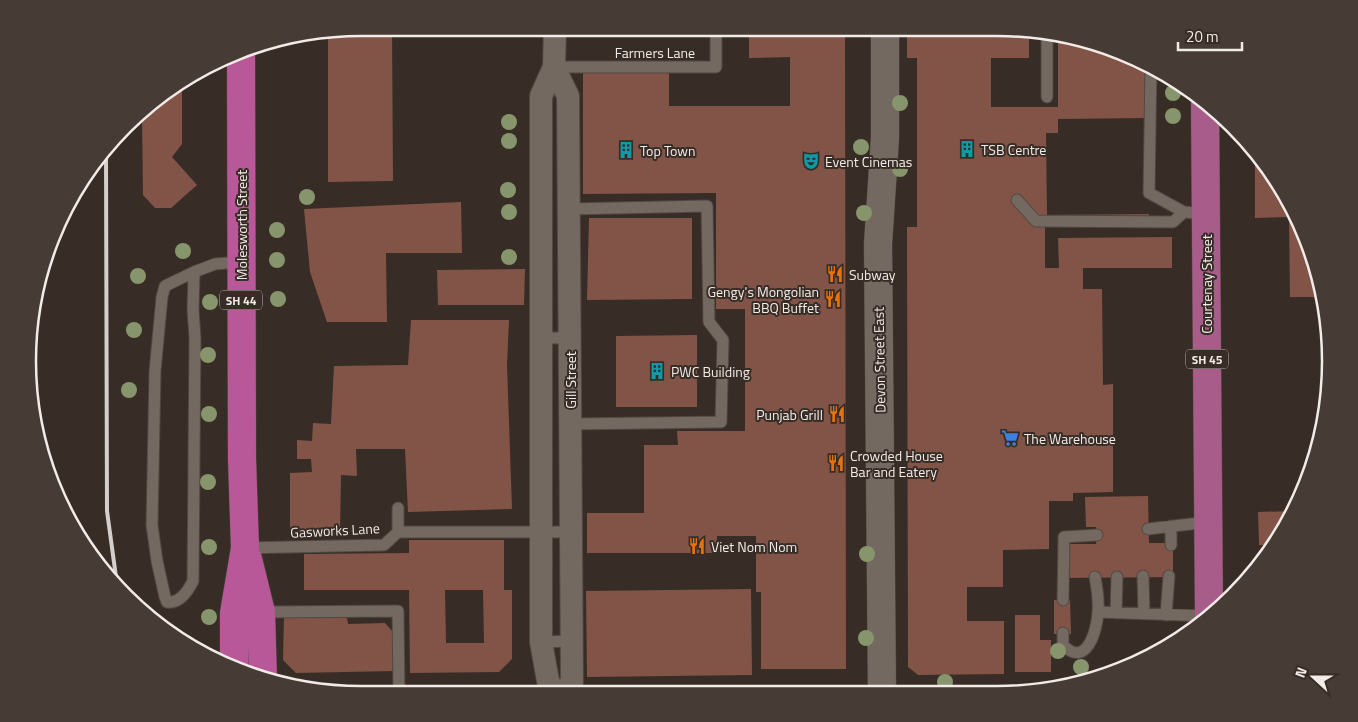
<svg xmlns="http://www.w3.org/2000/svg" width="1358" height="722" viewBox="0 0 1358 722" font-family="'Titillium Web',sans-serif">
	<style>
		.building { fill: #825448; fill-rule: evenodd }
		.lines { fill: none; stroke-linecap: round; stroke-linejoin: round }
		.service-casing { stroke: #514843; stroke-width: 13 }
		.minor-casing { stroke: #514843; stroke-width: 24 }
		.tertiary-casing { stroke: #514843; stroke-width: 29 }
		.primary-casing { stroke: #514843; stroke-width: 29 }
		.trunk-casing { stroke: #514843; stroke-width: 29 }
		.service { stroke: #746961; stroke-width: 11 }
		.minor { stroke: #746961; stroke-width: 22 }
		.tertiary { stroke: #746961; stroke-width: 28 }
		.primary { stroke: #a75c8a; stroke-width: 28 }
		.trunk { stroke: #b85898; stroke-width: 28 }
		.rail { stroke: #d6ceca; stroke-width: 4 }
		.tree { fill: #87956c }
		.labels { text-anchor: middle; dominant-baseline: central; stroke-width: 4; stroke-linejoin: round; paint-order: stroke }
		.shield { fill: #372d26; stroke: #bab2ad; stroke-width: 1 }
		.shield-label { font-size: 12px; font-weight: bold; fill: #f2ebe7 }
		.street-label { font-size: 14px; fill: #f2ebe7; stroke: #372d26 }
		.poi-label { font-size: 14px; fill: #f2ebe7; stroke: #372d26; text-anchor: start }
		.rim { fill: none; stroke: #f2ebe7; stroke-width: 2.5 }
	</style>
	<rect width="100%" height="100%" fill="#372d26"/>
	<path class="building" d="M361 28H392L393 181 328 182V33Z
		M600 28H704V34L600 35Z
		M749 28H845L846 669H761V592H756V536H717V553H587V513H644V445H678L677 431H745V309H716V193L583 194V73L669 72V106H790V57L749 58Z
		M907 28H1019L1029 30V58H991V107H1058V35L1083 39 1147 63V118L1058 119V133H1046L1047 215 1149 214V222L1045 226V268H1059L1058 238 1172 237V268H1083V289H1102L1103 385 1113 384V492L1073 493V501H1049V549L1003 550V587H967V621H1004V674L918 675 908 667 907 227H917V58H907Z
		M182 83V144L172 157 197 185 171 208H155L143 195 142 116H139L158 97Z
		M1255 151 1286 195 1313 254 1323 297H1290L1289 217 1255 218Z
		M461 202 462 253H386L387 322H327L310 272 304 209Z
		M589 218H692V299L587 300Z
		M525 269 524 305H438L437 270Z
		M411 320H509L507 365 512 509 408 512 405 449H356L357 476 341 475 340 535H290V473L312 472 311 459H297V440L312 441 313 423 331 424 334 366 408 365Z
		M697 335V407H616V336Z
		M1148 496 1149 543H1173V577L1066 578V544H1096V527H1086L1085 497Z
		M1294 511 1272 545H1259L1258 512Z
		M409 540H504V590H512V659L499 672 410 673 409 590H304V554L409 553ZM445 590H483L484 643H446Z
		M751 589 752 675 587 677 586 591Z
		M1054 600H1070L1071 634H1054Z
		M1015 615H1040V640H1051V672H1015Z
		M284 616 347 617 348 624 385 623 393 632 394 671 296 673 283 660Z"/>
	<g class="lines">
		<g class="service-casing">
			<path id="service" d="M1151 66 1149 193 1184 212
				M554 67H716V28
				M1047 97V33
				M1017 200 1036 221 1173 222 1184 212 1206 214
				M569 209 707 206 709 322 723 340 721 422 571 424
				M194 272 193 310 195 338 193 581C188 591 180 604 167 602L165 597 157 561 152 525 155 371 162 297 165 286 194 272 215 264 241 262
				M541 338H570
				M1148 529 1208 522
				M398 532H571
				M1171 545V526
				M245 548 384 545 398 532V508
				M1143 576 1144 614
				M1063 600 1064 537 1097 535
				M261 612 398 611 399 694
				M1098 612 1209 616
				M1116 613 1117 577
				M1166 615 1169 576
				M1063 633V645C1086 669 1097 631 1098 612 1099 601 1097 588 1095 577
				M541 642 572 641"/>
		</g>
		<g class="minor-casing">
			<path id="minor" d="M554 67 568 96 572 682 564 693
				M554 693 548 681 541 642V96L554 67 555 28"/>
		</g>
		<g class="tertiary-casing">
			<path id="tertiary" d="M882 692 878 244 885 138V28"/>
		</g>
		<g class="primary-casing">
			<path id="primary" d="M1205 101 1209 617"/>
		</g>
		<g class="trunk-casing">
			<path id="trunk" d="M248 559 261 612 263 679
				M234 668V613L245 548 242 459 241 52"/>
		</g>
		<use href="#service" class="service"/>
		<use href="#minor" class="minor"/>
		<use href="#tertiary" class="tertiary"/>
		<use href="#primary" class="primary"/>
		<use href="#trunk" class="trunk"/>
		<path class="rail" d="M106 152 107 511 116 577 118 587"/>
	</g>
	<g class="tree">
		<circle cx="1173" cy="93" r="8"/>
		<circle cx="900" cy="103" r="8"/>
		<circle cx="1173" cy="116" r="8"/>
		<circle cx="509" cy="122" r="8"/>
		<circle cx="509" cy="141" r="8"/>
		<circle cx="861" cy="147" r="8"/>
		<circle cx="900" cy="169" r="8"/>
		<circle cx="508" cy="190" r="8"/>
		<circle cx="307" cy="197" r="8"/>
		<circle cx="509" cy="212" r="8"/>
		<circle cx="864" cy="213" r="8"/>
		<circle cx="277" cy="230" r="8"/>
		<circle cx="183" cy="251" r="8"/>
		<circle cx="509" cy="257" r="8"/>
		<circle cx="277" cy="260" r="8"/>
		<circle cx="138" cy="276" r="8"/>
		<circle cx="278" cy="299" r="8"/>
		<circle cx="210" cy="302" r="8"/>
		<circle cx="134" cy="330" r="8"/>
		<circle cx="208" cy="355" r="8"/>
		<circle cx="129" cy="390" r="8"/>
		<circle cx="209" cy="414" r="8"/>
		<circle cx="208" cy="482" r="8"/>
		<circle cx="209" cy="547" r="8"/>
		<circle cx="867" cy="554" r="8"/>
		<circle cx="209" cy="617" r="8"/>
		<circle cx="866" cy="638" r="8"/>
		<circle cx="1058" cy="651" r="8"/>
		<circle cx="1081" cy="667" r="8"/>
		<circle cx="945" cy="682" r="8"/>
	</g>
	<defs>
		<g id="building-bare" transform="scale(1.35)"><path d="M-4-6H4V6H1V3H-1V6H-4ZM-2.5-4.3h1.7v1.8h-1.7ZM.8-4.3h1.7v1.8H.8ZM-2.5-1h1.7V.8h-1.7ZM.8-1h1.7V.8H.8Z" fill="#0f9aa8" stroke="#372d26" stroke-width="2.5" paint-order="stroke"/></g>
		<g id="theatre-bare" transform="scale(1.35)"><path d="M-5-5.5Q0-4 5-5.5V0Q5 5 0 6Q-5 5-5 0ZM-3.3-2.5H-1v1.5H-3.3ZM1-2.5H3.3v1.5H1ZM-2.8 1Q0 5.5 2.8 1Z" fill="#0f9aa8" stroke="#372d26" stroke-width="2.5" paint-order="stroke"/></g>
		<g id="restaurant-bare" transform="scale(1.35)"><path d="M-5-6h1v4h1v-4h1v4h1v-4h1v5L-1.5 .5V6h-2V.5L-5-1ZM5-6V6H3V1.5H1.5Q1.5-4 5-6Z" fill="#e8710a" stroke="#372d26" stroke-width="2.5" paint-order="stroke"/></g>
		<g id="supermarket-bare" transform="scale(1.35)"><path d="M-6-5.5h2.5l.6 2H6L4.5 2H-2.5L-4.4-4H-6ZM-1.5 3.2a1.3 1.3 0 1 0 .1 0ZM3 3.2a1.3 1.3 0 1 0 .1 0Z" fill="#3f7fe0" stroke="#372d26" stroke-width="2.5" paint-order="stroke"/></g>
	</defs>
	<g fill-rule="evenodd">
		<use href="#building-bare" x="967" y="149"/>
		<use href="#building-bare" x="626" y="150"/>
		<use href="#theatre-bare" x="811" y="161"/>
		<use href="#restaurant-bare" x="835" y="274"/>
		<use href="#restaurant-bare" x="833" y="299"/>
		<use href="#building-bare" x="657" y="371"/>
		<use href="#restaurant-bare" x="837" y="414"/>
		<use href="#supermarket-bare" x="1010" y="438"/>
		<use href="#restaurant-bare" x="836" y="463"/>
		<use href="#restaurant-bare" x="697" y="546"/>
	</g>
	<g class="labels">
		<g class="shield">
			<rect x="220" y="290.5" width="42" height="19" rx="4"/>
			<rect x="1186" y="349.5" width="42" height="19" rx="4"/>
		</g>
		<g class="shield-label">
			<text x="241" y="300">SH 44</text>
			<text x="1207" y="359">SH 45</text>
		</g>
		<g class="street-label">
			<text x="655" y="52">Farmers Lane</text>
			<text transform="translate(241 225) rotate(-90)">Molesworth Street</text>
			<text transform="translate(1206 284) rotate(-90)">Courtenay Street</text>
			<text transform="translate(879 360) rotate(-91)">Devon Street East</text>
			<text transform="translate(570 380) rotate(-90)">Gill Street</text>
			<text transform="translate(335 530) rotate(-3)">Gasworks Lane</text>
		</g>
		<g class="poi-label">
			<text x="981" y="149">TSB Centre</text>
			<text x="640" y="150">Top Town</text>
			<text x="825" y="161">Event Cinemas</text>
			<text x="849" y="274">Subway</text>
			<text x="819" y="291" text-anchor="end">Gengy's Mongolian<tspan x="819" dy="16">BBQ Buffet</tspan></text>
			<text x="671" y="371">PWC Building</text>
			<text x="823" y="414" text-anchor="end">Punjab Grill</text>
			<text x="1024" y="438">The Warehouse</text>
			<text x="850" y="455">Crowded House<tspan x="850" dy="16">Bar and Eatery</tspan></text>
			<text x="711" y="546">Viet Nom Nom</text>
		</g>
	</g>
	<path d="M0 0H1358V722H0ZM361 36H997A325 325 0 0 1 1322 361V361A325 325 0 0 1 997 686H361A325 325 0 0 1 36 361V361A325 325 0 0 1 361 36Z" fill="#463c35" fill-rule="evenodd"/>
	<path class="rim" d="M361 36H997A325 325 0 0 1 1322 361V361A325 325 0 0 1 997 686H361A325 325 0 0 1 36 361V361A325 325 0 0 1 361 36Z"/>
	<g transform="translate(1313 677) rotate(291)" stroke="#372d26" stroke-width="4" paint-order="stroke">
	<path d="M0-4L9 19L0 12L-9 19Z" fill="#f2ebe7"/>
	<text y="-8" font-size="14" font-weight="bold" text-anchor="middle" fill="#f2ebe7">N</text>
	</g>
	<path d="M1178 42v8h64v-8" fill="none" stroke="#f2ebe7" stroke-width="2.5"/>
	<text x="1186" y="42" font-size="15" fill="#f2ebe7" stroke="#372d26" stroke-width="4" paint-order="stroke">20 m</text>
</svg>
